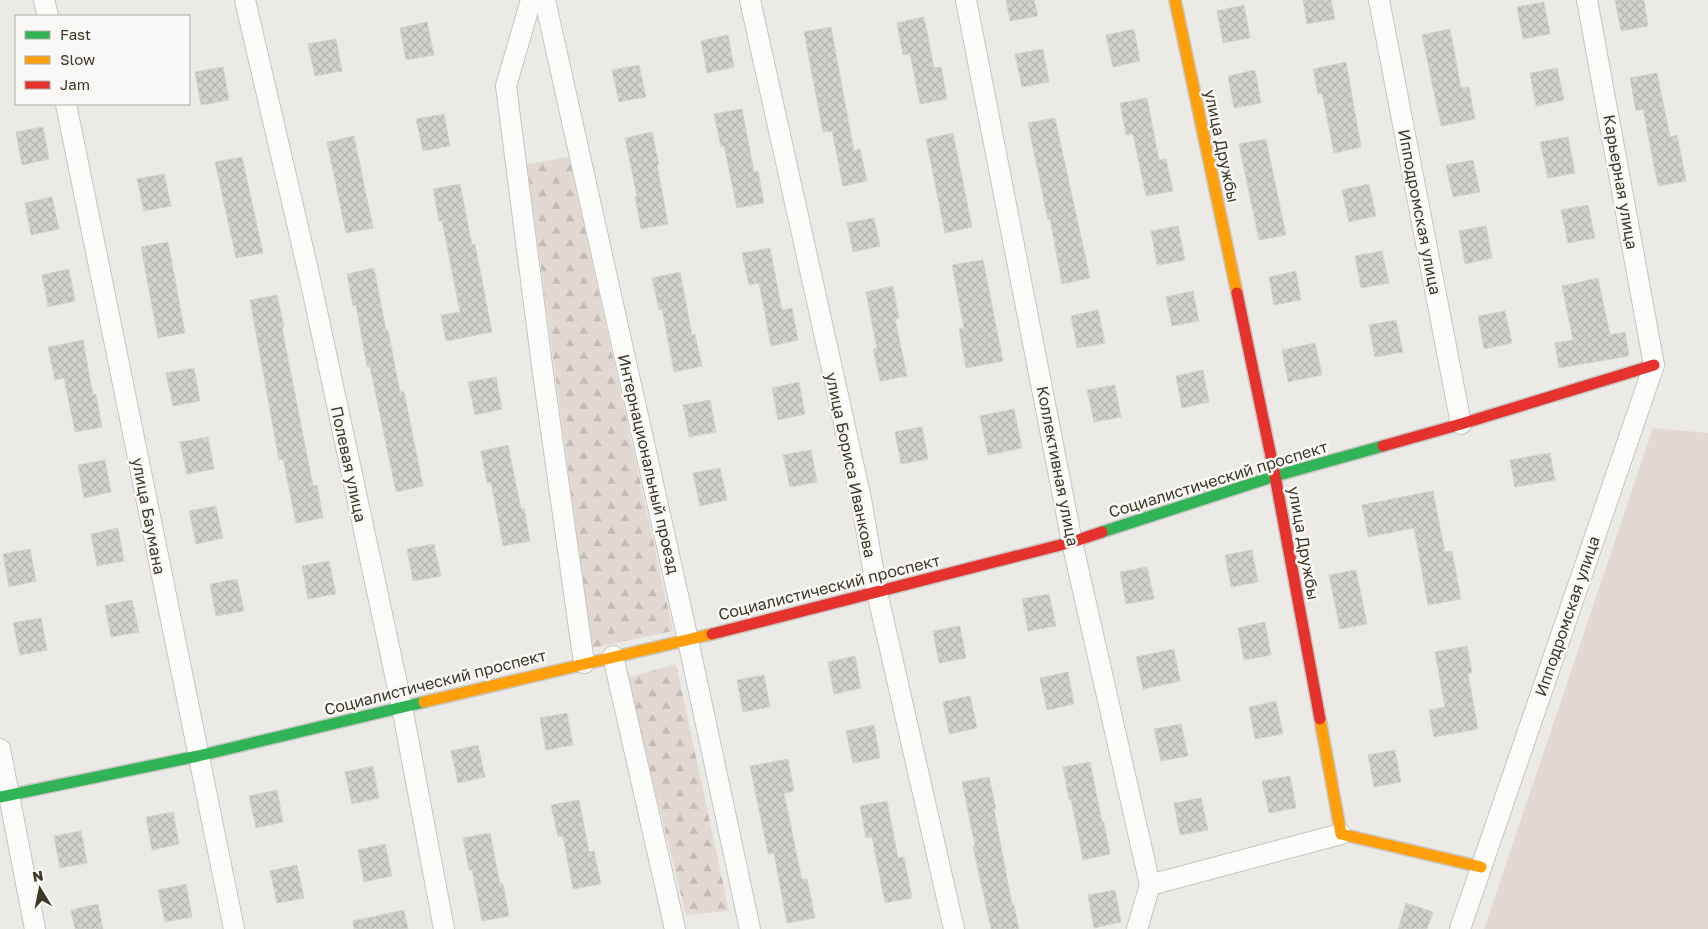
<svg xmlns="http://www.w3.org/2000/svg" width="1708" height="929" viewBox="0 0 1708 929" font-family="'Golos Text',sans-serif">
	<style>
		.green { fill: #e3d9d3 }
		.forest { fill: url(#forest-firs) }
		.building { fill: url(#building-cross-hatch); stroke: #d5d3d0 }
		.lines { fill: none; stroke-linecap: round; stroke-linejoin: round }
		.street-casing { stroke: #c6c4c0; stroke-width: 22 }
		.fast-casing { stroke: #c7c6c2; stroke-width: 14 }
		.slow-casing { stroke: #c7c6c2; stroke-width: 14 }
		.jam-casing { stroke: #c7c6c2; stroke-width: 14 }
		.street { stroke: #fcfcfb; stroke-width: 20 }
		.fast { stroke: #30b455; stroke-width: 11 }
		.slow { stroke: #ff9f0a; stroke-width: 11 }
		.jam { stroke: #e5322d; stroke-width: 11 }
		.labels { text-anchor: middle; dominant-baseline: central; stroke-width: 5; stroke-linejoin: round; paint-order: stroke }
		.street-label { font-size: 16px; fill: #3d3927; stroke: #faf8f6 }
	</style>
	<defs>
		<pattern id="forest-firs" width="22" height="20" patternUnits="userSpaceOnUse" patternTransform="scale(1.25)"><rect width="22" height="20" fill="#e3d9d3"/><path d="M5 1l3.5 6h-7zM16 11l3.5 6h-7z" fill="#c4bbb5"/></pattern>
		<pattern id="building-cross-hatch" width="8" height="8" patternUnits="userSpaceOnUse" patternTransform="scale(1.25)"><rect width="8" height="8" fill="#d3d1ce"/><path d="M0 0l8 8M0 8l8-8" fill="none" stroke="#b6b4b1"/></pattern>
	</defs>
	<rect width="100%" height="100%" fill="#eceae7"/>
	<path class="green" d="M1653 428 1708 433V929H1484Z"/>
	<path class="forest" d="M569 157 673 631 592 648 527 164Z
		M676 664 729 911 686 915 627 678Z"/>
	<path class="building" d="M1006 0H1034L1038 16 1010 21Z
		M1303 0H1331L1335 19 1307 24Z
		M1615 0H1644L1648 26 1621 31Z
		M1544 2 1550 34 1523 39 1517 7Z
		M1244 5 1250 38 1223 43 1217 11Z
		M924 17 934 68 941 67 947 99 920 104 910 54 903 55 897 23Z
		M427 22 434 55 406 60 400 28Z
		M831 27 854 151 860 149 867 181 843 186 832 131 823 132 804 32Z
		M1134 29 1140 61 1113 67 1106 35Z
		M1450 29 1461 88 1469 87 1475 119 1441 126 1422 35Z
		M728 35 734 67 707 73 701 41Z
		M336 39 342 71 315 76 308 44Z
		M1043 49 1049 82 1022 87 1015 54Z
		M1346 62 1361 147 1334 153 1322 93 1318 94 1313 69Z
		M639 65 646 97 619 102 612 70Z
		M223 67 229 100 201 105 195 72Z
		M1557 68 1564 100 1536 106 1530 73Z
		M1255 70 1261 103 1234 108 1228 76Z
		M1657 73 1670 137 1677 135 1686 181 1658 186 1643 109 1636 111 1630 78Z
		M1147 98 1159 160 1166 159 1173 191 1146 196 1133 134 1126 135 1120 103Z
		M742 109 754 172 758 171 764 203 737 208 724 146 721 147 714 114Z
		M444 114 450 146 423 151 416 119Z
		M1055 118 1090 278 1062 284 1050 219 1048 220 1028 123Z
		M43 127 49 159 22 165 16 132Z
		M652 132 659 165H657L668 224 641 229 635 197 637 196 625 138Z
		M953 133 972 227 945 233 926 139Z
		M354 136 373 228 346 233 327 142Z
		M1568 137 1575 173 1548 178 1540 142Z
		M1266 139 1286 235 1259 240 1239 144Z
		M242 157 263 253 236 258 215 162Z
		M1473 160 1480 192 1453 197 1446 165Z
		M164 174 171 206 144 211 137 179Z
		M460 184 472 245 475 244 492 332 446 341 441 315 460 312 442 221H439L433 189Z
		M1369 184 1376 216 1349 222 1342 190Z
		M52 197 59 229 31 235 25 203Z
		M1588 205 1595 238 1568 243 1561 210Z
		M874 218 880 246 853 252 847 223Z
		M1178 226 1185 260 1159 265V263L1157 264 1151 231Z
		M1486 226 1492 258 1465 264 1459 231Z
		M168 242 185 333 158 338 141 247Z
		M770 248 782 310 792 308 798 340 771 346 759 283 749 285 742 253Z
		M1382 251 1389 283 1361 288 1355 256Z
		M983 260 1003 361 966 368 959 329 964 328 952 265Z
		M374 268 386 330H388L400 392H404L423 486 396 492 370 367H367L356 305 353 306 347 274Z
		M69 269 75 301 48 307 42 275Z
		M1296 271 1301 300 1274 305 1269 277Z
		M680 272 692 335 695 334 702 366 674 372 662 309 659 310 652 278Z
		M1598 278 1610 335 1625 332 1629 356 1559 368 1555 343 1573 340 1562 286Z
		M893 286 899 318 895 319 907 376 880 381 873 349H877L866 292Z
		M1193 291 1199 321 1172 326 1166 297Z
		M277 295 284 327 282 328 313 486 317 485 323 518 296 523 283 459 279 460 250 300Z
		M1098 310 1105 343 1077 348 1071 316Z
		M1505 311 1512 343 1484 349 1478 316Z
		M1396 320 1403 352 1375 357 1369 325Z
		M83 340 93 395 96 394 102 427 75 432 64 378 55 380 48 347Z
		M1315 343 1322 375 1288 382 1282 350Z
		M194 368 200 401 173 406 166 373Z
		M1203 370 1209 402 1182 408 1176 376Z
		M496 377 502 409 475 415 468 382Z
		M799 382 805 414 778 420 772 388Z
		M1115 385 1121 417 1094 422 1087 390Z
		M710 400 716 432 689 437 683 405Z
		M1014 409 1022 448 988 455 980 416Z
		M922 427 928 459 901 464 895 432Z
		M208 437 214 469 187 474 180 442Z
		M508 445 521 509 524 508 530 541 503 546 491 482 487 483 481 451Z
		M811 450 817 482 790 487 783 455Z
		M1550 453 1555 480 1515 487 1510 460Z
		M105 460 111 492 84 498 78 465Z
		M720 468 727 500 700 506 693 473Z
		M1433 491 1445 552 1452 551 1461 599 1428 605 1414 528 1368 537 1362 505Z
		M216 506 223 538 196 544 189 511Z
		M118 528 124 561 97 566 91 534Z
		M434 544 441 576 413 581 407 549Z
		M30 549 36 581 9 587 3 554Z
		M1252 550 1258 582 1231 587 1225 555Z
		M329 561 336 594 308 599 302 566Z
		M1147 567 1154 599 1126 604 1120 572Z
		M1356 570 1367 624 1340 629 1329 575Z
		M237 579 244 611 216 616 210 584Z
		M1049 594 1056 626 1028 631 1022 599Z
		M132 600 139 632 111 637 105 605Z
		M41 618 47 650 20 655 13 623Z
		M1265 622 1271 655 1244 660 1238 628Z
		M960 626 966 658 939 663 933 631Z
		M1467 646 1472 673 1468 674 1478 729 1434 737 1429 710 1445 707 1435 652Z
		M1174 649 1180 681 1143 689 1136 657Z
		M855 656 861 688 834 694 828 662Z
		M1068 672 1074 704 1047 710 1040 678Z
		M764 675 770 707 743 712 737 680Z
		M970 696 977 728 949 734 943 702Z
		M1276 701 1283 734 1255 739 1249 707Z
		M567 713 573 745 546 750 540 718Z
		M1181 724 1188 756 1161 761 1154 729Z
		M874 725 880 758 853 763 846 731Z
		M478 745 485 777 458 783 451 751Z
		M1395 750 1401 782 1374 787 1368 755Z
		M788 759 794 791 784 793 802 880 807 879 815 918 787 923 774 853 768 854 750 766Z
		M1090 762 1102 822H1104L1110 854 1083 860 1071 799 1069 800 1063 767Z
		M373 766 379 798 352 804 345 772Z
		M1290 776 1296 808 1269 813 1262 781Z
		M989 777 996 809H994L1012 905H1014L1019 929H991L973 847 975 846 962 782Z
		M277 790 283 822 256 828 249 796Z
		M1201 798 1208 830 1180 835 1174 803Z
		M579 800 589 852 594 851 601 884 573 889 563 836 558 837 551 805Z
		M887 801 898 858 904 857 912 898 885 903 872 837 866 838 860 806Z
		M173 812 179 844 152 850 146 817Z
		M81 831 87 863 60 868 54 836Z
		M490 833 500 884H503L509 916 482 921 472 870H469L463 838Z
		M385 844 392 876 364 882 358 850Z
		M297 865 304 898 277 903 270 871Z
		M186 884 192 917 165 922 158 890Z
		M1115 890 1121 922 1094 928 1088 895Z
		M1406 903 1433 912 1427 929H1398Z
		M98 904 103 929H75L71 910Z
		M404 910 408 929H354L353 921Z"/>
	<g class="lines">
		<g class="street-casing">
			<path id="street" d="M44 0 48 16
				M245 0 310 279 402 707 444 929
				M531 0 506 86 543 373 584 663
				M545 0 688 640 750 929
				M750 0 861 499 877 592 954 929
				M966 0 1072 542 1150 885 1137 929
				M1379 0 1461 424
				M66 104 234 929
				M613 656 675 929
				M0 749 35 929
				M1150 885 1341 834
				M1460 929 1654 365 1587 0"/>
		</g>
		<g class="fast-casing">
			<path id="fast" d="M1102 532 1275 476 1383 446
				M0 797 198 756 424 702"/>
		</g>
		<g class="slow-casing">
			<path id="slow" d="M1175 0 1237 293
				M424 702 712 634
				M1320 719 1341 834 1481 867"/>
		</g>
		<g class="jam-casing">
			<path id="jam" d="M1237 293 1275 476 1320 719
				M1383 446 1461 424 1654 365
				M712 634 1072 542 1102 532"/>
		</g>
		<use href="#street" class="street"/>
		<use href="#fast" class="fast"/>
		<use href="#slow" class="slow"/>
		<use href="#jam" class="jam"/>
	</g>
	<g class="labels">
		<g class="street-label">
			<text transform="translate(1222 146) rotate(78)">улица Дружбы</text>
			<text transform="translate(1621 182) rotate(80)">Карьерная улица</text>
			<text transform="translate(1420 212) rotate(79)">Ипподромская улица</text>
			<text transform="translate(349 464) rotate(78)">Полевая улица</text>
			<text transform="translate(649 464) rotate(77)">Интернациональный проезд</text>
			<text transform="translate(851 465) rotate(78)">улица Бориса Иванкова</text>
			<text transform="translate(1058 466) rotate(79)">Коллективная улица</text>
			<text transform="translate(1218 479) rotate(-17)">Социалистический проспект</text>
			<text transform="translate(149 516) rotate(79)">улица Баумана</text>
			<text transform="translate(1304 543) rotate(80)">улица Дружбы</text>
			<text transform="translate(829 587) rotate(-14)">Социалистический проспект</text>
			<text transform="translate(1567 616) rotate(-71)">Ипподромская улица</text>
			<text transform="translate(435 682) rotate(-14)">Социалистический проспект</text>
		</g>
	</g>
	<rect x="15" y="15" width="175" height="90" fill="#faf8f6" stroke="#aeaca3"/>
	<rect x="25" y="31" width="25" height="8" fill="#30b455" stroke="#aeaca3"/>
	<text x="60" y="40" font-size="15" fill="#3d3927">Fast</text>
	<rect x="25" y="56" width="25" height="8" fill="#ff9f0a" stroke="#aeaca3"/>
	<text x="60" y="65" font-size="15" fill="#3d3927">Slow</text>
	<rect x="25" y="81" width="25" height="8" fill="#e5322d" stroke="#aeaca3"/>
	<text x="60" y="90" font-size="15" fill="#3d3927">Jam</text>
	<g transform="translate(40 889) rotate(350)" stroke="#faf8f6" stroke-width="4" paint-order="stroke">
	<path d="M0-4L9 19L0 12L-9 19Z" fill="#3d3927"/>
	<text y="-8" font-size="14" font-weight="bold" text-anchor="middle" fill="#3d3927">N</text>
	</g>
</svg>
